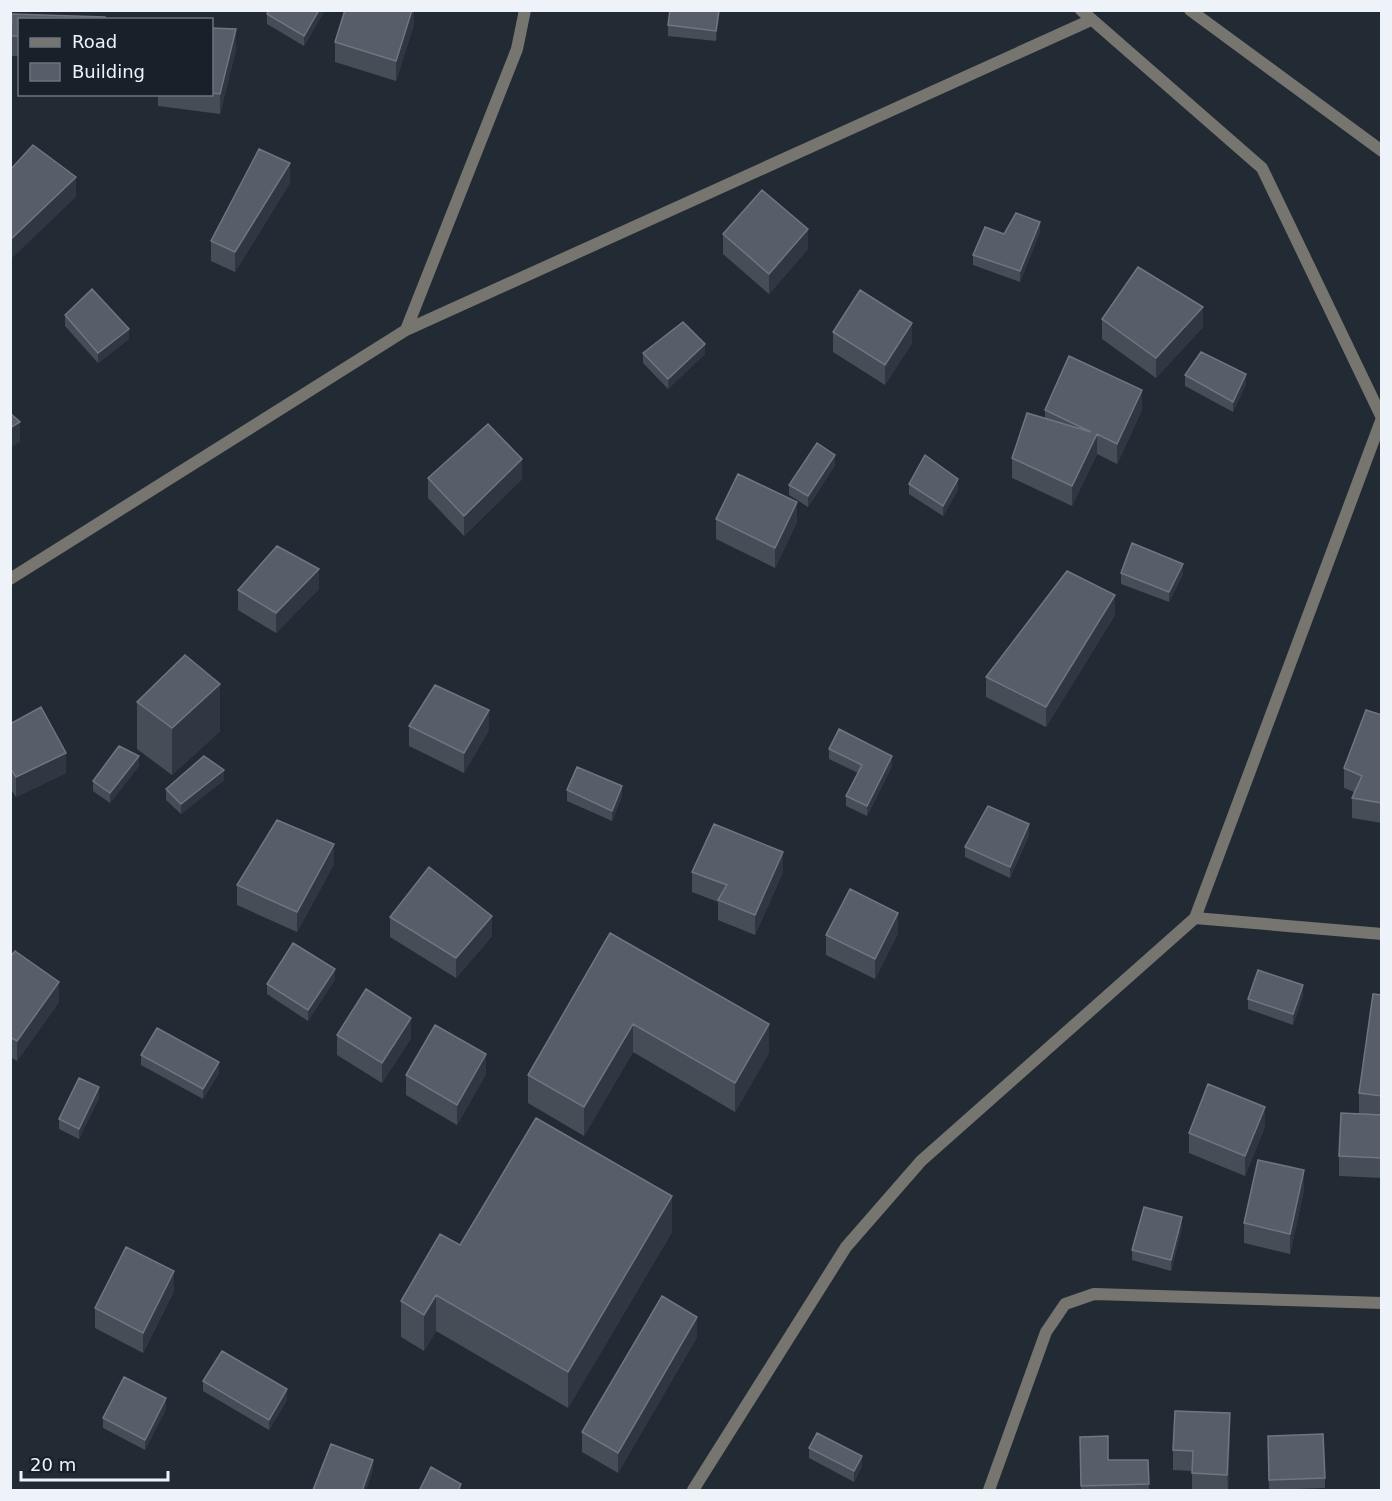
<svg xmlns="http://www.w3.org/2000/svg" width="1392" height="1501" viewBox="0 0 1392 1501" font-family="'DejaVu Sans',sans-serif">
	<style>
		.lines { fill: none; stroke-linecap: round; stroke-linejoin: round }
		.street { stroke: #76756f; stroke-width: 12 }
		.wall { fill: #454d57 }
		.shaded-wall { fill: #2f3742 }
		.building { fill: #575e69; stroke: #6f7680; stroke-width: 1.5 }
	</style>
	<rect width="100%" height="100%" fill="#222a34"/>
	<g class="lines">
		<path class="street" d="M1081 10 1262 168 1382 418
			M1190 10 1382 151
			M406 330 517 49 525 10
			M10 579 406 330 1091 20
			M1195 918 1382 934
			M693 1490 846 1247 921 1161 1195 918 1382 418
			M989 1490 1046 1332 1065 1304 1094 1294 1382 1303"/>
	</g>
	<path class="wall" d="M325 10 304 46 267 24V14Z
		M414 10V24L396 81 335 62V42Z
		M720 10 716 41 668 36V25Z
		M20 20V56H11V36Z
		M212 28 236 49 220 114 158 106V94H212Z
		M290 183 235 272 211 261V241Z
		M1040 232 1020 282 973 265V255L1004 234Z
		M723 234 808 249 769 294 723 254Z
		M65 315 129 339 98 363 65 326Z
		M1102 319 1203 327 1156 378 1102 339Z
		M833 332 912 343 885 385 833 352Z
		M643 353 705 354 668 389 643 363Z
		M1185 375 1246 384 1233 412 1185 386Z
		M1045 410H1142L1117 464 1097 454 1072 506 1012 478V458L1045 418Z
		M835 465 808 507 789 495V485Z
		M428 478 522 479 464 536 428 498Z
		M909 484 958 490 943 516 909 494Z
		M716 519 797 522 775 568 716 539Z
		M1121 573 1183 574 1169 602 1121 584Z
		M319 589 276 633 238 610V590Z
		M1115 615 1046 727 986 697V677Z
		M137 702 220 731 172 775 137 749Z
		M1382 715V823L1352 818V798L1354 792 1344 788V768Z
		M10 724 66 773 16 797 10 788Z
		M409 726 489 730 464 773 409 746Z
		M829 749 892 766 867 816 846 806V796L858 773 829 759Z
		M139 766 110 803 93 791V781Z
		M224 780 181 814 166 800V789Z
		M567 790 622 796 612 821 567 801Z
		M1029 835 1010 878 965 857V847Z
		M334 864 297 932 237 905V885Z
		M692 872H783L755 935 718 920V902L692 892Z
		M390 917 492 936 456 978 390 937Z
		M610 933 769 1053 735 1112 633 1052 584 1136 528 1103V1075Z
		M898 933 875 979 826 955V935Z
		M10 957 59 1002 17 1061 10 1057Z
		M335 979 308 1021 267 994V984Z
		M1303 995 1293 1025 1248 1009V999Z
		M1382 995V1178L1339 1176V1156L1359 1113V1093Z
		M337 1035 411 1038 382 1083 337 1055Z
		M141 1055 219 1073 203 1099 141 1065Z
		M486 1074 457 1125 406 1095V1075Z
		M99 1098 79 1139 59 1129V1119Z
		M1265 1127 1245 1176 1189 1153V1133Z
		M1304 1190 1290 1254 1244 1243V1223Z
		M1182 1228 1171 1271 1132 1260V1250Z
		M672 1232 568 1408 436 1331 424 1351 401 1337V1301L460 1245Z
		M174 1291 143 1353 95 1328V1308Z
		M697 1337 618 1473 582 1452V1432Z
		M203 1381 287 1400 269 1430 203 1391Z
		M166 1409 145 1450 103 1428V1418Z
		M1230 1433 1228 1491H1192V1471L1173 1470V1450Z
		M1080 1437 1108 1460H1148L1149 1491H1081Z
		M1268 1446 1325 1478V1488L1269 1490Z
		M809 1448 862 1466 854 1482 809 1458Z"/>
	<path class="shaded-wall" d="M319 10H325L304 46V36Z
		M412 10H414V24L396 81V61Z
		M719 10H720L716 41V31Z
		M236 29V49L220 114V94Z
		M290 163V183L235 272V252Z
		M76 177V197L10 260V240Z
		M1040 222V232L1020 282V271Z
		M808 229V249L769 294V274Z
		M1203 307V327L1156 378V358Z
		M912 323V343L885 385V365Z
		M129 329V339L98 363V353Z
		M705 344V354L668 389V379Z
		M1246 374V384L1233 412V402Z
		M1142 390V410L1117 464V444Z
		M20 422V442L10 448V428Z
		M1097 434V454L1072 506V486Z
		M835 455V465L808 507V496Z
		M522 459V479L464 536V516Z
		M958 479V490L943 516V506Z
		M797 502V522L775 568V548Z
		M1183 564V574L1169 602V592Z
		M319 569V589L276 633V613Z
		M1115 595V615L1046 727V707Z
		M220 684V731L172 775V728Z
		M489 710V730L464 773V753Z
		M66 753V773L16 797V777Z
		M139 756V766L110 803V793Z
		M892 756V766L867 816V806Z
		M224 770V780L181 814V804Z
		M622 786V796L612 821V811Z
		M1029 824V835L1010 878V867Z
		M334 844V864L297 932V912Z
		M783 852V872L755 935V915Z
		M898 913V933L875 979V959Z
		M492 916V936L456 978V958Z
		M335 969V979L308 1021V1010Z
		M59 982V1002L17 1061V1041Z
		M1303 985V995L1293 1025V1014Z
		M411 1018V1038L382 1083V1063Z
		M633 1024V1052L584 1136V1107Z
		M769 1024V1053L735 1112V1083Z
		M486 1054V1074L457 1125V1105Z
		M219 1062V1073L203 1099V1089Z
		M99 1087V1098L79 1139V1129Z
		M1265 1107V1127L1245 1176V1156Z
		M1304 1170V1190L1290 1254V1234Z
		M672 1196V1232L568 1408V1372Z
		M1182 1217V1228L1171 1271V1260Z
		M174 1271V1291L143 1353V1333Z
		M436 1295V1331L424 1351V1315Z
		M697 1317V1337L618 1473V1453Z
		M287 1389V1400L269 1430V1420Z
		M166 1398V1409L145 1450V1440Z
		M1230 1413V1433L1227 1491V1475Z
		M862 1456V1466L854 1482V1471Z
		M373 1460V1470L366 1491H362Z"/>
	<path class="building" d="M269 10H319L304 36 267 14Z
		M345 10H412L396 61 335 42Z
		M670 10H719L716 31 668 25Z
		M12 14 105 17V20H20V36H11Z
		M212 28 236 29 220 94 212 93Z
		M33 145 76 177 10 240V170Z
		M259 149 290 163 235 252 211 241Z
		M762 190 808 229 769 274 723 234Z
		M1016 213 1040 222 1020 271 973 255 985 227 1004 234Z
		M1138 267 1203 307 1156 358 1102 319Z
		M92 289 129 329 98 353 65 315Z
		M860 290 912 323 885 365 833 332Z
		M683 322 705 344 668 379 643 353Z
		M1201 352 1246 374 1233 402 1185 375Z
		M1069 356 1142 390 1117 444 1097 434 1072 486 1012 458 1027 413 1091 432 1045 410Z
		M10 413 20 422 10 428Z
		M488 424 522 459 464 516 428 478Z
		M817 443 835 455 808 496 789 485Z
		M925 455 958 479 943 506 909 484Z
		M738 474 797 502 775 548 716 519Z
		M1132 543 1183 564 1169 592 1121 573Z
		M277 546 319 569 276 613 238 590Z
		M1067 571 1115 595 1046 707 986 677Z
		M185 655 220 684 172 728 137 702Z
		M435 685 489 710 464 753 409 726Z
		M41 707 66 753 16 777 10 768V724Z
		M1366 710 1382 715V803L1352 798 1362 776 1344 768Z
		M839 729 892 756 867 806 846 796 862 765 829 749Z
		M119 746 139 756 110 793 93 781Z
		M204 756 224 770 181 804 166 789Z
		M577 767 622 786 612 811 567 790Z
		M988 806 1029 824 1010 867 965 847Z
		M277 820 334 844 297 912 237 885Z
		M714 824 783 852 755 915 718 900 727 885 692 872Z
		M429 867 492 916 456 958 390 917Z
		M850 889 898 913 875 959 826 935Z
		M610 933 769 1024 735 1083 633 1024 584 1107 528 1075Z
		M293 943 335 969 308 1010 267 984Z
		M15 951 59 982 17 1041 10 1037V957Z
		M1258 970 1303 985 1293 1014 1248 999Z
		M366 989 411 1018 382 1063 337 1035Z
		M1373 994 1382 995V1096L1359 1093Z
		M435 1025 486 1054 457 1105 406 1075Z
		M157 1028 219 1062 203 1089 141 1055Z
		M79 1078 99 1087 79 1129 59 1119Z
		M1208 1084 1265 1107 1245 1156 1189 1133Z
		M1341 1113 1382 1115V1158L1339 1156Z
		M536 1118 672 1196 568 1372 436 1295 424 1315 401 1301 440 1234 460 1245Z
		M1258 1160 1304 1170 1290 1234 1244 1223Z
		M1144 1207 1182 1217 1171 1260 1132 1250Z
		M126 1247 174 1271 143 1333 95 1308Z
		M662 1296 697 1317 618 1453 582 1432Z
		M222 1351 287 1389 269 1420 203 1381Z
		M124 1377 166 1398 145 1440 103 1418Z
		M1175 1411 1230 1413 1227 1475 1192 1473 1193 1451 1173 1450Z
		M817 1433 862 1456 854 1471 809 1448Z
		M1323 1434 1325 1478 1269 1480 1268 1436Z
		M1108 1436V1460H1148L1149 1484 1081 1486 1080 1437Z
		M331 1444 373 1460 362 1491 313 1490Z
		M431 1467 461 1484 458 1491H419Z"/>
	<rect width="1392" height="1501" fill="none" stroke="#eef3fa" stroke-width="24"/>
	<rect x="18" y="18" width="195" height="78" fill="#18202a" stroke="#6e747d" stroke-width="1.5"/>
	<rect x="30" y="38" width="30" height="9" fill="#76756f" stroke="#6e747d" stroke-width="1.5"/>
	<text x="72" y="48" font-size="18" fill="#eef3fa">Road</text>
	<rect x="30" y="63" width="30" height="18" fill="#575e69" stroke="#6e747d" stroke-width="1.5"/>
	<text x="72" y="78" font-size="18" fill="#eef3fa">Building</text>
	<path d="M21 1471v9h147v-9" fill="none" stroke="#eef3fa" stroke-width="3"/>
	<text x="30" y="1471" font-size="18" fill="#eef3fa" stroke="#18202a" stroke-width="4.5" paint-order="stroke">20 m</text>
</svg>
